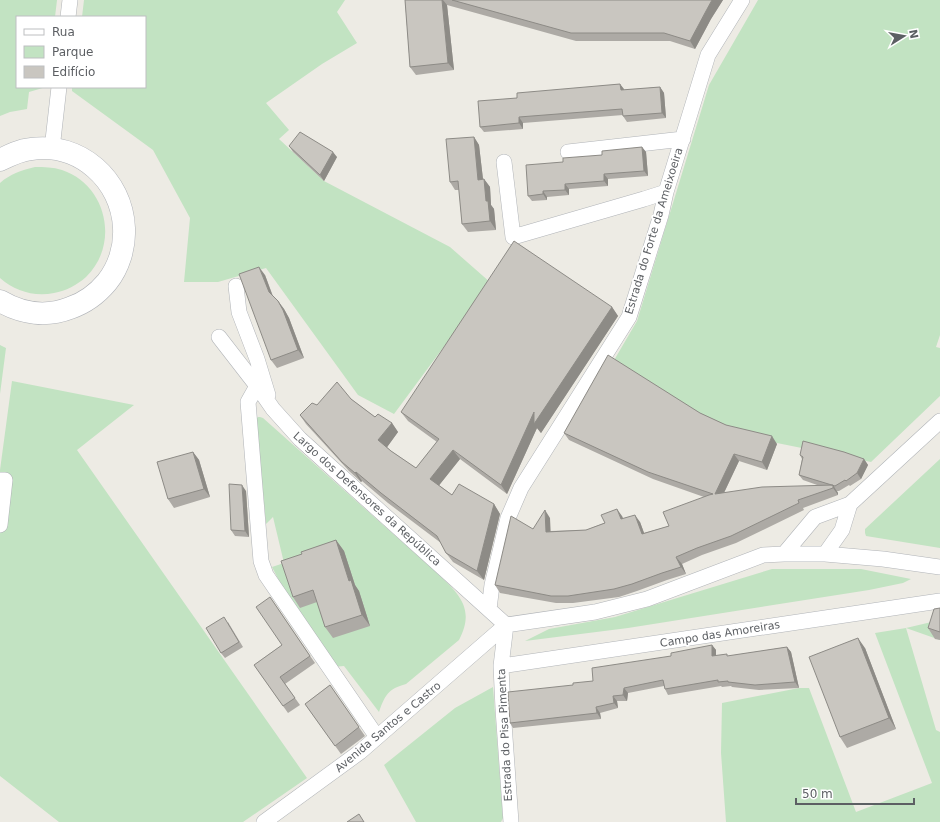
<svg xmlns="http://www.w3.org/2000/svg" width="940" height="822" viewBox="0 0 940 822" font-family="'DejaVu Sans',sans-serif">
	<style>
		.green { fill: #c2e3c2 }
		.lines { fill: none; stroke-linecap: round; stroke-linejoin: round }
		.street-casing { stroke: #b1b4b8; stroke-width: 16 }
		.secondary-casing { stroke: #b0b3b8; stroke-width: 23 }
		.street { stroke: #fff; stroke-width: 15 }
		.secondary { stroke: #fff; stroke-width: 22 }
		.wall { fill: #adaaa5 }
		.shaded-wall { fill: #8d8b86 }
		.building { fill: #c9c6c0; stroke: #8d8b86 }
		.labels { text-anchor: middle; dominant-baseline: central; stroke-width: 3.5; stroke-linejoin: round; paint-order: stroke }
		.street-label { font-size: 11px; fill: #5c5f63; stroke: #fff }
	</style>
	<rect width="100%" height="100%" fill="#edebe4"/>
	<path class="green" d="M0 0H57L55 17H17V87H46L29 92 27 109 10 112 0 116Z
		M84 0H345L337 12 357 43 322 64 266 103 289 130 279 139 324 181 450 247 491 283 394 414 358 395 266 268 218 282H184L190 218 153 150 72 91V87H145V17H82Z
		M758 0H940V335L936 347 940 348V396L871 462 777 443 731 432 613 362 637 321 709 85Z
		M35 167C44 167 53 167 62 170 107 185 120 244 86 277 77 285 66 291 54 293 34 297 15 291 0 278V183C10 174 22 170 35 167Z
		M0 345 6 348 0 394Z
		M12 381 134 405 77 450 307 778 243 822H59L0 776V470Z
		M258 417H260L263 418 436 572C458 593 476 608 459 640L406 684C388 689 385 695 379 712L344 666 332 667 304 629 272 567 284 563 273 517 266 524 256 419Z
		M940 459V548L866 536 865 533V529Z
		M772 569H861L911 579 903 583 869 590 628 628 525 641 549 629 615 617Z
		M940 620V640L906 628 936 730 940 732V822H726L721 753 722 703 799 688H809L856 812 932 783 875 633 906 628Z
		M493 687 502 805 503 818 501 822H416L384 765 455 708Z"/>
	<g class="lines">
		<g class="street-casing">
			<path id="street" d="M68 17 70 0
				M52 149 59 87
				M568 152 683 139
				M504 162 513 237 644 199 666 192
				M236 286 239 312 257 359 268 395
				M219 337 257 386 273 409 300 439 506 625
				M257 386 248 402 261 561 266 575 377 737
				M0 480H5L0 525
				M784 554 815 517 850 504 940 421
				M825 554 842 530 850 504
				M489 609 492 585 508 518 521 488 629 317 661 215 666 192 708 55 742 0
				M506 625 595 612 647 599 763 555 784 554H825L883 559 940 567
				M506 625 501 666 503 709 511 822
				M501 666 879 610 940 601
				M264 822 360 752 506 625"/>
		</g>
		<g class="secondary-casing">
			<path id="secondary" d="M0 160C10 155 20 150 31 149 80 142 122 180 124 228 125 247 119 267 107 282 97 294 85 303 70 308 47 317 22 314 0 301"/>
		</g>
		<use href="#street" class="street"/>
		<use href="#secondary" class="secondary"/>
	</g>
	<path class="wall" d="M405 0H723L711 19 695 49 670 41H576L447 5 454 70 416 75 410 67Z
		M620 84 624 90 660 87 664 93 666 118 627 122 623 116V115L523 123V129L484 132 480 127 517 98Z
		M474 137 479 145 483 179H484L490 187 491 205 494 209 496 230 468 232 462 224 459 190H455L450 182Z
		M289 146 337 157 324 181 293 152Z
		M642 147 646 152 648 176 608 179V186L569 189V195L547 197V200L532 201 528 196 563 162 602 155Z
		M265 275 273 296 278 301 284 309 289 318 304 358 277 368 271 360Z
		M612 307 618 316 541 433 537 428 507 494 460 459 439 485 452 495 494 504 500 514 484 580 453 562 446 553 441 543 388 503 362 481 361 482 349 471 306 424 300 415 317 405 351 399 375 417 392 423 398 432 387 447 391 451 416 468 437 442 408 421 401 412Z
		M700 413 726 425 777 444 767 470 739 461 724 493 820 486 803 480 799 475 802 459 800 455 864 459 868 465 861 479 850 486 849 485 839 491H837L838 493V495L803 508 804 510 736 543 702 555 682 564 686 574 667 580 637 591 619 597 573 603H556L500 593 495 585 533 529 550 518V531L586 530 622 516 623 519 640 522 644 533 669 526 704 497 653 479 569 440 564 433Z
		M193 452 199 460 210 497 174 508 168 499Z
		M246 491 249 537 235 536 231 530Z
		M336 540 344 551 355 585 359 591 370 626 333 638 325 627 317 602 300 608 293 597 302 554Z
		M270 597 315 663 285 684 300 705 288 713 254 665 282 645Z
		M940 608V640L935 639 928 628Z
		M228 622 243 647 225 658 221 653Z
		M712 645 716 650V656H728L787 647 791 652 799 688 759 690 732 687 731 686 722 687 721 686 668 695 665 689 664 686 628 693 627 701H617L618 708 600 713 601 719 513 728 510 723 573 685 593 681 671 656Z
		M865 648 896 729 847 748 840 737Z
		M330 685 365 736 341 754 305 704Z"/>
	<path class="shaded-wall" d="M442 0H443L447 5 454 70 448 63Z
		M712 0H723L711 19 695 49 690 41 706 11Z
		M620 84 624 89 625 96 621 90Z
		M660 87 664 93 666 118 662 113Z
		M519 117 523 123V129L519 123Z
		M474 137 479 145 484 188 478 180Z
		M642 147 646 152 648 176 644 171Z
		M333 152 337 157 324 181 320 175Z
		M604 174 608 179V186L604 181Z
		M484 179 490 187 491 205 494 209 496 230 490 221 486 201Z
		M565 184 569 189V195L565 190Z
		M543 191 547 197V200L543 194Z
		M259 267 265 275 274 300 269 292Z
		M278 301 284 309 289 318 304 358 298 350Z
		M612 307 618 316 541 433 537 428 507 494 501 485 534 412Z
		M392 423 398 432 385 450 378 440Z
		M772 436 777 444 767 470 762 462Z
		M453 450 460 459 437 488 430 479Z
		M193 452 199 460 210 497 204 489Z
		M734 454 739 461 720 501 715 494Z
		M864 459 868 465 861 479 857 473Z
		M356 472 362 481 361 482 355 473Z
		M242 485 246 491 249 537 245 531Z
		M833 485 838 493V495L833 488Z
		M494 504 500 514 484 580 477 571Z
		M617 509 622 516 626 526 621 519Z
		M545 510 550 518 551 539 546 532Z
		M635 515 640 522 647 541 642 534Z
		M336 540 344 551 355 585 359 591 370 626 362 615 349 581Z
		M676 557 682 564 686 574 681 567Z
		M858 638 865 648 896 729 889 718Z
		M712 645 716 650V662L712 656Z
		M787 647 791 652 799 688 795 682Z
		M624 688 628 693 627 701 623 695Z
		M613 696 617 701 618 708 614 703Z
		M596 707 600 713 601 719 597 713Z"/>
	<path class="building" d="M405 0H442L448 63 410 67Z
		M452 0H712L706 11 690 41 664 33H571Z
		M620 84 621 90 660 87 662 113 623 116 622 109 519 117V123L480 127 478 101 517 98V93Z
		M300 132 333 152 320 175 289 146Z
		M474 137 478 180 484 179 486 201H488L490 221 462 224 458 181 450 182 446 139Z
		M642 147 644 171 604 174V181L565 184V190L543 191V194L528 196 526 165 563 162V158L602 155V151Z
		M514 241 612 307 534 424V412L501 485 453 450 430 479 452 495 459 484 494 504 477 571 446 553 437 536 381 493 356 472 355 473 342 462 300 415 312 403 317 405 337 382 351 399 375 417 378 414 392 423 378 440 391 451 416 468 439 439 401 412Z
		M259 267 269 292 278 301 283 310 298 350 271 360 239 274Z
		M608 355 700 413 726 425 772 436 762 462 734 454 715 494 762 487 833 485V488L798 500 799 503 731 536 697 548 676 557 681 567 662 573 632 584 614 589 568 596H551L495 585 511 516 533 529 545 510 546 532 586 530 605 523 601 515 617 509 621 519 635 515 642 534 669 526 663 512 709 495 713 494 648 472 564 433Z
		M803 441 844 452 864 459 857 473 846 481 845 480 835 486 799 475 803 457 800 455Z
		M193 452 204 489 168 499 157 462Z
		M229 484 242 485 245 531 231 530Z
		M336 540 349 581 351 580 362 615 325 627 313 590 293 597 281 561 302 554 301 552Z
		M270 597 310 656 280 677 295 698 283 706 254 665 282 645 256 607Z
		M940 608V632L928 628 934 609Z
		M224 617 239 642 221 653 206 628Z
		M858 638 889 718 840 737 809 657Z
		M712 645V656L727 654V656L787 647 795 682 755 685 728 682V681L718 682V680L665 689 663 680 624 688 623 695 613 696 614 703 596 707 597 713 510 723 508 692 573 685V683L593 681 592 668 671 656V653Z
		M330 685 359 727 335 746 305 704Z
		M359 814 364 822H347Z"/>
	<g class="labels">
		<g class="street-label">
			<text transform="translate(654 231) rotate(-73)">Estrada do Forte da Ameixoeira</text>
			<text transform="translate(367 499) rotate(42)">Largo dos Defensores da República</text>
			<text transform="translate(720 634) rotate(-9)">Campo das Amoreiras</text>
			<text transform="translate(388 727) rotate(-40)">Avenida Santos e Castro</text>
			<text transform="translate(505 735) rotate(-93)">Estrada do Pisa Pimenta</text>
		</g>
	</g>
	<rect x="16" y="16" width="130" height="72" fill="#ffffff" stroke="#bebfc1"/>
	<rect x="24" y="29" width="20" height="6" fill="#ffffff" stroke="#bebfc1"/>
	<text x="52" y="36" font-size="12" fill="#5c5f63">Rua</text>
	<rect x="24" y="46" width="20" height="12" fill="#c2e3c2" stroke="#bebfc1"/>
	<text x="52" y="56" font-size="12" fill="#5c5f63">Parque</text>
	<rect x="24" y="66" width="20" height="12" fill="#c9c6c0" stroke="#bebfc1"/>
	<text x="52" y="76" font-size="12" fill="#5c5f63">Edifício</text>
	<g transform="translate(904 36) rotate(79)" stroke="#ffffff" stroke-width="3" paint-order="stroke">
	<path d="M0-3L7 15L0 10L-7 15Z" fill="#5c5f63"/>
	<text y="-6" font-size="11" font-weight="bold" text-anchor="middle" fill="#5c5f63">N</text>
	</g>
	<path d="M796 798v6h118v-6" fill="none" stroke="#5c5f63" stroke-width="2"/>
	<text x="802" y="798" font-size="12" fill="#5c5f63" stroke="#ffffff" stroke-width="3" paint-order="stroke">50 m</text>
</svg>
